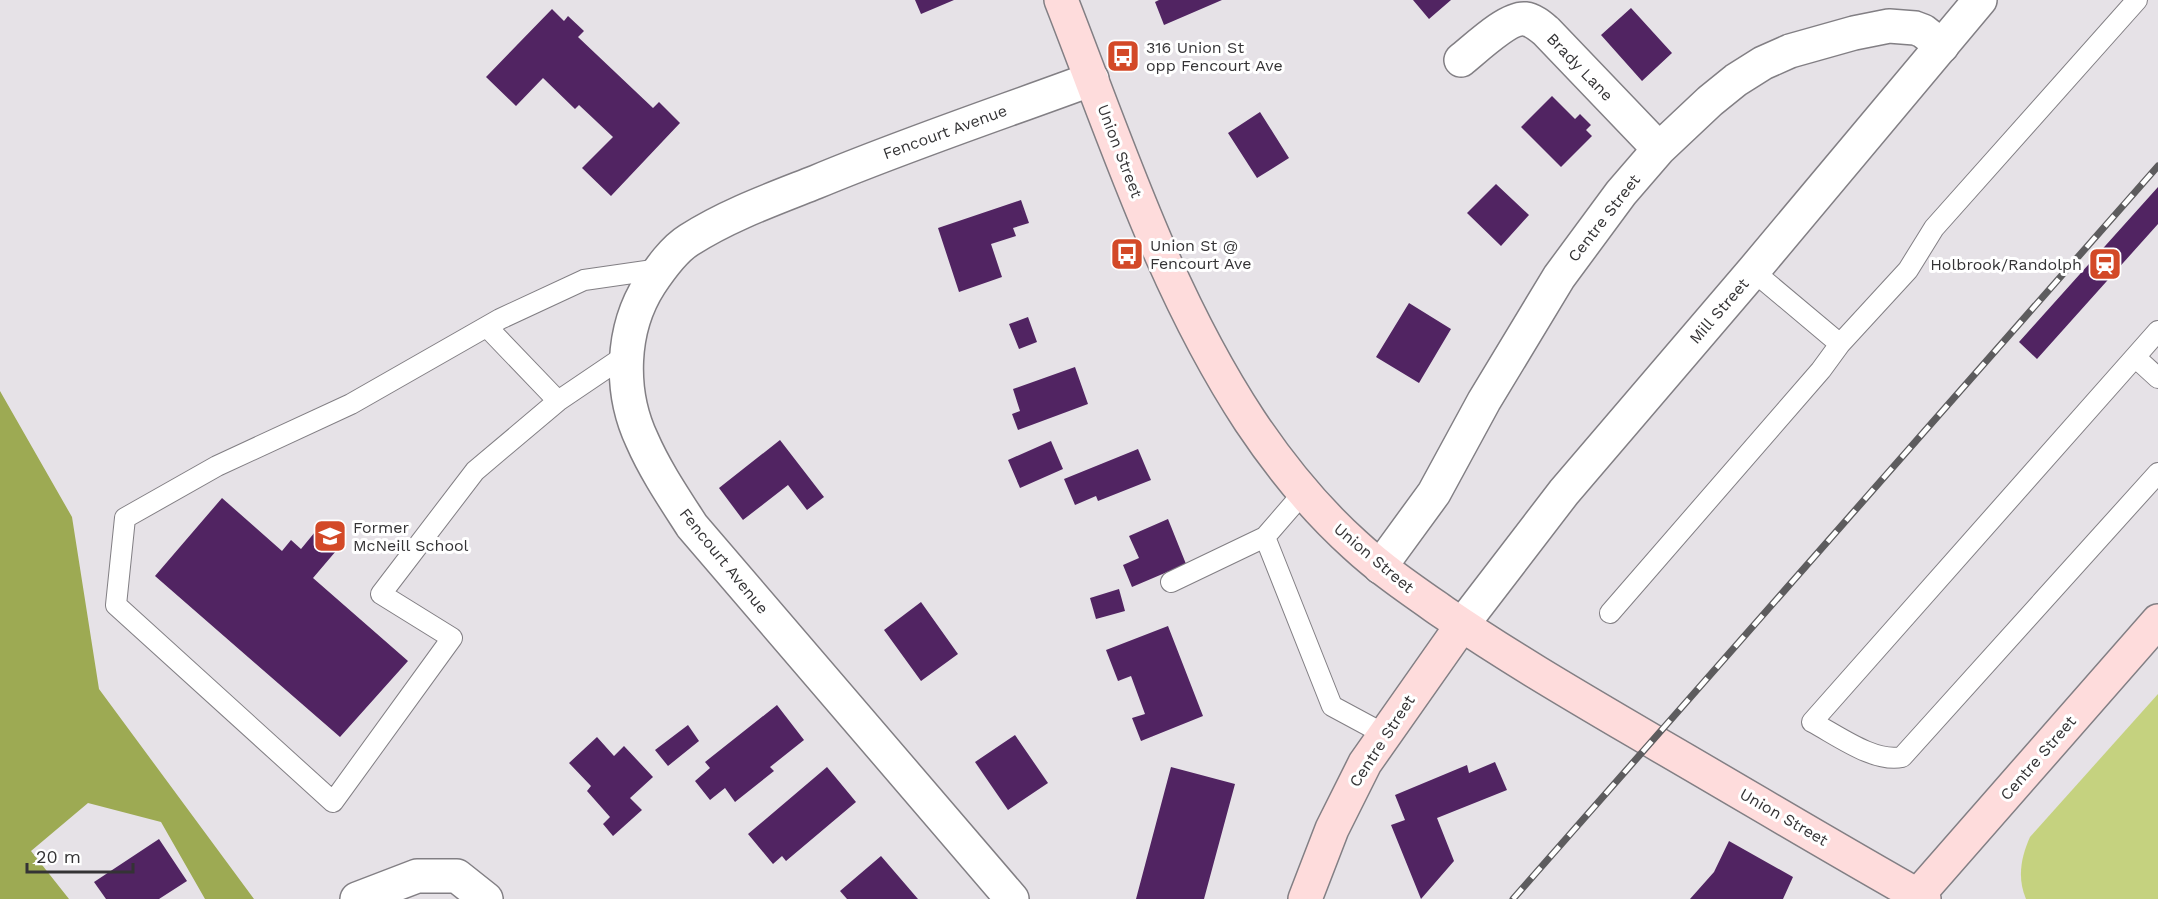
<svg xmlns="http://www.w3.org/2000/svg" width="2158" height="899" viewBox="0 0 2158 899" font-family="'Work Sans',sans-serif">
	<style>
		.green { fill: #c5d27f }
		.forest { fill: #9daa53 }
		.building { fill: #512462 }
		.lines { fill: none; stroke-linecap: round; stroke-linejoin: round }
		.service-casing { stroke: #827f84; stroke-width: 22 }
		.minor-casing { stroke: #827f84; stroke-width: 36 }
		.tertiary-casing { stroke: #827f84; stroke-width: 36 }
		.secondary-casing { stroke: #827f84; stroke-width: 36 }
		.service { stroke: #fff; stroke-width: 20 }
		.minor { stroke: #fff; stroke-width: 33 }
		.tertiary { stroke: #fff; stroke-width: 33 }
		.secondary { stroke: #fedcdc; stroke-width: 33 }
		.rail-casing { stroke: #5d5c5e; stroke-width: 7 }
		.rail { stroke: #fff; stroke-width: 4.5; stroke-dasharray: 14; stroke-linecap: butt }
		.labels { text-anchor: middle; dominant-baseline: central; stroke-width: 6; stroke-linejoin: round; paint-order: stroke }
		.poi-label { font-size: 16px; fill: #343335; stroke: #fff; text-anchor: start }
		.street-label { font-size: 16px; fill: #343335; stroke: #fff }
	</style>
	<rect width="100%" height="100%" fill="#e6e2e7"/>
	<path class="green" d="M2158 694V899H2026C2017 878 2021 857 2030 837Z"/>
	<path class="forest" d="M0 391 72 517 99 689 254 899H205L161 822 88 803 31 851 69 899H0Z"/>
	<path class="building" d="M915 0H954L921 14Z
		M1159 0H1222L1164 25 1155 2Z
		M1413 0H1451L1429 19Z
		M1631 8 1672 53 1642 81 1601 35Z
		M552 9 564 21 568 16 584 31 578 37 653 108 659 102 680 123 611 196 582 168 613 137 579 105 575 109 543 78 516 106 486 77Z
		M1552 96 1575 119 1580 114 1591 125 1586 130 1592 136 1561 167 1521 127Z
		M1260 112 1289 158 1257 178 1228 133Z
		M1496 184 1529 215 1501 246 1467 213Z
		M2158 187V224L2037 359 2019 342Z
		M1021 200 1029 223 1013 228 1016 236 991 244 1002 277 959 292 938 228Z
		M1409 303 1451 329 1419 383 1376 357Z
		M1028 317 1037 342 1019 349 1009 324Z
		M1075 367 1088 404 1018 430 1012 414 1020 411 1013 389Z
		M780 440 824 497 807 510 788 485 743 520 719 488Z
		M1051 441 1063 469 1020 488 1008 460Z
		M1138 449 1151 480 1098 501 1096 496 1075 505 1064 479Z
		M222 498 282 551 291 540 301 549 315 532 336 551 313 578 408 661 340 737 155 576Z
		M1168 519 1186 564 1132 587 1123 565 1139 558 1129 536Z
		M1119 589 1125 611 1096 619 1090 598Z
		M921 602 958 654 921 681 884 630Z
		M1168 626 1203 716 1141 741 1132 718 1145 714 1131 676 1118 681 1106 650Z
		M777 705 804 740 770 767 774 771 735 802 725 788 710 800 695 781 710 768 705 762Z
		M688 725 699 741 668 766 655 750Z
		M1015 735 1048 783 1008 810 975 762Z
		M597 737 614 756 624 746 653 777 630 798 642 810 613 836 603 824 610 817 587 791 591 786 569 763Z
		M1495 762 1507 790 1437 818 1454 861 1421 899 1391 825 1405 820 1395 795 1467 765 1469 773Z
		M827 767 856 802 786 861 782 856 773 864 748 834Z
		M1171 767 1235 784 1204 899H1136Z
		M159 839 187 881 159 899H106L94 882Z
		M1729 841 1793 877 1783 899H1690L1714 872Z
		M881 856 918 899H847L840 891Z"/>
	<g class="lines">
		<g class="service-casing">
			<path id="service" d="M1753 271 1840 344 1908 270 1934 228 2137 0
				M487 327 558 401
				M2158 331 2135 357 2158 378
				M626 355 558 401 475 471 381 594 452 638 333 802 116 605 125 518 217 466 351 404 500 319 584 280 660 269
				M2135 357 1812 722C1837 735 1874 763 1902 757L2158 473
				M1265 537 1332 706 1384 734
				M1171 582 1265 537 1304 492
				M1610 613 1821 370 1840 344"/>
		</g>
		<g class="minor-casing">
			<path id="minor" d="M1461 60C1475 49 1508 17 1525 19 1533 20 1540 26 1546 31L1659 149
				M1380 567 1434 493 1484 401 1559 277 1621 193 1659 149 1710 101 1736 80 1763 63 1790 51 1854 33 1889 26 1915 28 1923 31 1942 46
				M357 899 417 876H457L486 899
				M1012 899 692 526C674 498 655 470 642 440 619 391 621 329 650 284 660 269 673 250 689 240 728 215 773 199 816 182 907 144 1000 113 1092 79"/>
		</g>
		<g class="tertiary-casing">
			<path id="tertiary" d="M1462 625 1564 492 1753 271 1980 0"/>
		</g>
		<g class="secondary-casing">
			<path id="secondary" d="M1061 0C1117 143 1165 292 1250 421 1280 466 1315 509 1355 545 1382 570 1413 591 1443 612 1513 660 1586 702 1659 745 1747 796 1835 849 1924 899
				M1917 896 2158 621
				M1305 899 1332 829 1365 763 1462 625"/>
		</g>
		<use href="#service" class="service"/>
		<use href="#minor" class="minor"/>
		<use href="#tertiary" class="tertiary"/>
		<use href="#secondary" class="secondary"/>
		<g class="rail-casing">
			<path id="rail" d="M1513 899 2158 166"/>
		</g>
		<use href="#rail" class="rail"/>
	</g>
	<defs>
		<g id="bus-square" transform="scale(1.725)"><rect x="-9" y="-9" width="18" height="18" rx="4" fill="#d34927" stroke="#fff"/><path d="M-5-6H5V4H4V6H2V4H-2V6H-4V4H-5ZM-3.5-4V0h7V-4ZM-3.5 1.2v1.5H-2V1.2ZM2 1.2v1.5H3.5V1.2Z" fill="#fff"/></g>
		<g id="station-square" transform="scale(1.725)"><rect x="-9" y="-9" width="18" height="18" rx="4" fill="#d34927" stroke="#fff"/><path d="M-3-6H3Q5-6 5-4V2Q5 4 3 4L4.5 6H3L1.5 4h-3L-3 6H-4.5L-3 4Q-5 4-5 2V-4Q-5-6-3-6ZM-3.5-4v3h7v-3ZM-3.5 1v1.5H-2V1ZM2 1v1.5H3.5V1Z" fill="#fff"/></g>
		<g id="school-square" transform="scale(1.725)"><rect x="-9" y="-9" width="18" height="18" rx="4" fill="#d34927" stroke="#fff"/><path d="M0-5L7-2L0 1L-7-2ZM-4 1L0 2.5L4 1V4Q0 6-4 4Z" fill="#fff"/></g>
	</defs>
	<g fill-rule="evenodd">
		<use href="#bus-square" x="1123" y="56"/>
		<use href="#bus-square" x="1127" y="254"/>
		<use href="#station-square" x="2105" y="264"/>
		<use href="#school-square" x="330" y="536"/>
	</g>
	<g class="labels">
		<g class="poi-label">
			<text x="1146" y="47">316 Union St<tspan x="1146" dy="18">opp Fencourt Ave</tspan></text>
			<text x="1150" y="245">Union St @<tspan x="1150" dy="18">Fencourt Ave</tspan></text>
			<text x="2082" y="264" text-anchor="end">Holbrook/Randolph</text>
			<text x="353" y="527">Former<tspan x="353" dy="18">McNeill School</tspan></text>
		</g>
		<g class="street-label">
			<text transform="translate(1580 67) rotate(46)">Brady Lane</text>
			<text transform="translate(945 132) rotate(-20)">Fencourt Avenue</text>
			<text transform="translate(1120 151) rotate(69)">Union Street</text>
			<text transform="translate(1604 218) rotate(-52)">Centre Street</text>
			<text transform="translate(1719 311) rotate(-49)">Mill Street</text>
			<text transform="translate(1374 558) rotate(40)">Union Street</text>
			<text transform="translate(724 561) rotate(51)">Fencourt Avenue</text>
			<text transform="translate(1382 741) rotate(-57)">Centre Street</text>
			<text transform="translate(2038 758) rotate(-49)">Centre Street</text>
			<text transform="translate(1784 817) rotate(30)">Union Street</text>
		</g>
	</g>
	<path d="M27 863v9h106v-9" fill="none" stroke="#343335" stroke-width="3"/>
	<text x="36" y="863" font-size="18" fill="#343335" stroke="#ffffff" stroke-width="4.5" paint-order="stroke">20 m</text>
</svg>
